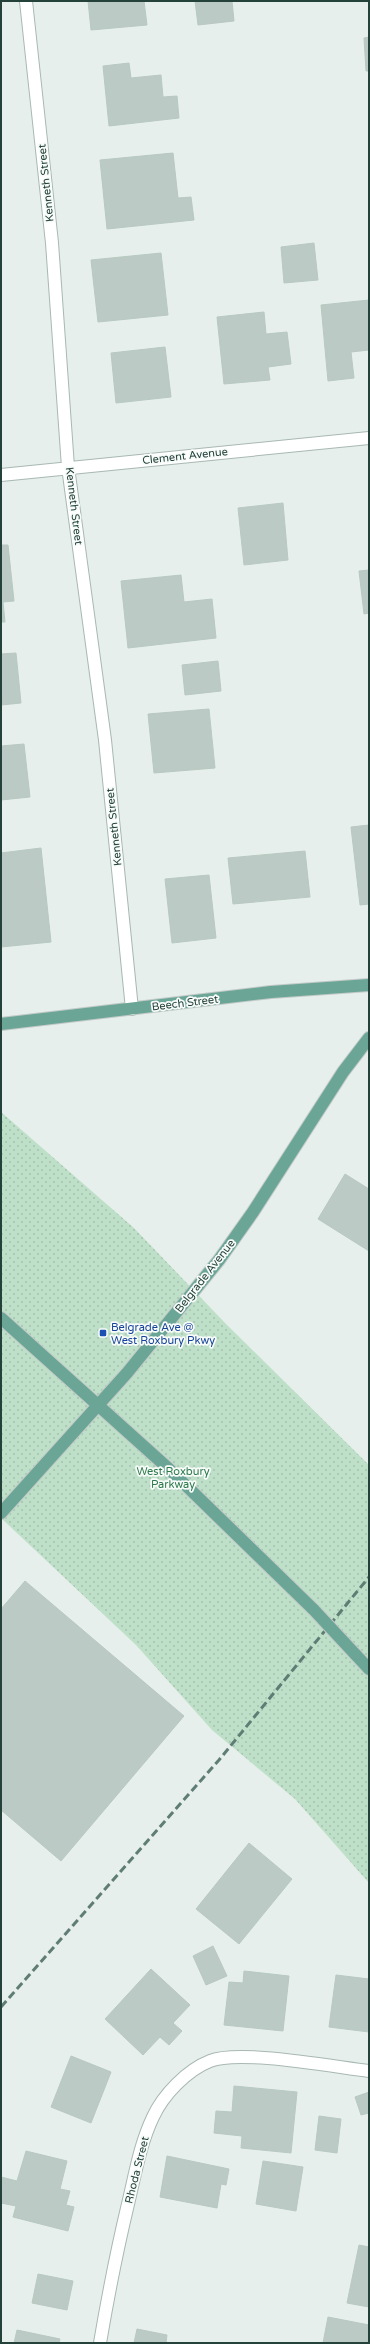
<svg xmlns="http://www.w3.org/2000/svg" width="370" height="2344" viewBox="0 0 370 2344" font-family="'Varela Round',sans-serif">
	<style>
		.grass { fill: url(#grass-dots) }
		.building { fill: #bbcac4; stroke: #b8c9c2 }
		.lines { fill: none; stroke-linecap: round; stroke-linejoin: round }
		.minor-casing { stroke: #a8b8b2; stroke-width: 14 }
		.primary-casing { stroke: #c2cac8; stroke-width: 14 }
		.minor { stroke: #fff; stroke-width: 12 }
		.primary { stroke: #6aa596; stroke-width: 12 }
		.rail { stroke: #5f7d75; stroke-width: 3; stroke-dasharray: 8 4; stroke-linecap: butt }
		.primary-bridge-casing { stroke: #c2cac8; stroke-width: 14; stroke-linecap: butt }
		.primary-bridge { stroke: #6aa596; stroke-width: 12 }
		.transit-dot { fill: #1a4fb4; stroke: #f7fbf9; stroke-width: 1.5 }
		.labels { text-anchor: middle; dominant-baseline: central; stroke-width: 3.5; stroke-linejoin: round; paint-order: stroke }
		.street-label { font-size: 11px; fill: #24423a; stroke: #f7fbf9 }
		.transit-label { font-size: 11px; fill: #164399; stroke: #f7fbf9; text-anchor: start }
		.park-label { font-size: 11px; fill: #2d7a4b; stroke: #f7fbf9 }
	</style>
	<defs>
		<pattern id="grass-dots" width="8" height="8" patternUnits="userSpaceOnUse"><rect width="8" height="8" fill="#bfe0c8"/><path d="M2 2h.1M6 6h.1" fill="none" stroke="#a4c1ad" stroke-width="1.8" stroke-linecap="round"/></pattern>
	</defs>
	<rect width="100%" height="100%" fill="#e6efeb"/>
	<path class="grass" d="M1 1112 134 1228 227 1325 369 1465V1883L295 1799 212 1730 136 1645 1 1518Z"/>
	<path class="building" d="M88 1H144L147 25 91 30Z
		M195 1H232L234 21 198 25Z
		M369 37V71H366L364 38Z
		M129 63 131 78 161 75 163 97 177 96 179 118 109 126 103 66Z
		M173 153 178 198 191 197 194 220 107 229 100 160Z
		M314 243 318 280 284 283 281 247Z
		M161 253 168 315 98 322 91 260Z
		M369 300V350L351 352 354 378 328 381 321 305Z
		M264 312 266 334 287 332 291 364 268 367 270 380 224 384 217 317Z
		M165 347 171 397 116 403 111 353Z
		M283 503 288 560 244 565 238 508Z
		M1 545H8L14 601 3 602 5 622H1Z
		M369 570V613L364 614 359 571Z
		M181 575 184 602 212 599 216 638 128 648 121 581Z
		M16 653 21 703 1 705V654Z
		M218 661 221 691 185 695 182 665Z
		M209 709 215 768 154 773 148 714Z
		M24 744 30 797 1 800V746Z
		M369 825V904L360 905 351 827Z
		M41 848 51 942 1 947V853Z
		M305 851 310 897 233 904 228 858Z
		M209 875 216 938 172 943 165 879Z
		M345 1174 369 1189V1251L318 1219Z
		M25 1581 184 1716 61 1861 1 1810V1609Z
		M249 1843 292 1879 239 1944 196 1909Z
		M213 1946 227 1976 206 1985 193 1956Z
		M151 1969 190 2005 173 2023 182 2031 169 2045 160 2037 143 2055 105 2019Z
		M244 1971 289 1976 283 2031 224 2025 229 1982 243 1983Z
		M336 1975 369 1979V2032L329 2027Z
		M71 2056 111 2072 91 2123 51 2107Z
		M234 2086 297 2092 291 2153 241 2148 242 2136 214 2133 216 2111 232 2112Z
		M369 2092V2113L361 2115 355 2097Z
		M319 2116 341 2119 337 2153 315 2150Z
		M26 2151 67 2161 60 2189 70 2191 66 2205 74 2207 68 2231 13 2217 16 2206 1 2203V2177L17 2181Z
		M167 2156 229 2169 226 2185 221 2184 217 2208 160 2197Z
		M263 2161 303 2167 296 2211 256 2204Z
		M359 2245 369 2247V2307L347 2303Z
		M38 2274 73 2281 67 2310 32 2303Z
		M328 2317 369 2325V2343H323Z
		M137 2329 167 2335 166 2343H134Z
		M17 2330 60 2339 59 2343H14Z"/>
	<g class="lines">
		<g class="minor-casing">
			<path id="minor" d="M26 1 52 243 68 467 105 740 132 1009
				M1 475 369 438
				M100 2343C108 2296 117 2250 128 2204 135 2175 140 2144 153 2117 163 2095 187 2070 210 2061 239 2049 334 2067 369 2071"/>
		</g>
		<g class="primary-casing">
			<path id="primary" d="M1 1024 271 992 369 985
				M1 1318 169 1469 314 1610
				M1 1513 127 1373 219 1260 253 1212 343 1072 369 1038
				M355 1654 369 1669"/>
		</g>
		<use href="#minor" class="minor"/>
		<use href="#primary" class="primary"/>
		<path class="rail" d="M1 2007 219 1760 369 1577"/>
		<g class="primary-bridge-casing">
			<path id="primary-bridge" d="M314 1610 355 1654"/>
		</g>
		<use href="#primary-bridge" class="primary-bridge"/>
	</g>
	<rect class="transit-dot" x="99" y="1329" width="8" height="8" rx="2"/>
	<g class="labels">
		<g class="street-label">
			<text transform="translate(46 183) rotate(-96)">Kenneth Street</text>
			<text transform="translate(185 456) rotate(-6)">Clement Avenue</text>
			<text transform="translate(74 506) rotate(83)">Kenneth Street</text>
			<text transform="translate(114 827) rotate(-96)">Kenneth Street</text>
			<text transform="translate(185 1003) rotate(-7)">Beech Street</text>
			<text transform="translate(205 1276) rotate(-52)">Belgrade Avenue</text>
			<text transform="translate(137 2170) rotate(-76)">Rhoda Street</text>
		</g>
		<g class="transit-label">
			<text x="111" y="1327">Belgrade Ave @<tspan x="111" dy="13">West Roxbury Pkwy</tspan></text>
		</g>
		<g class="park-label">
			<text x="173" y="1471">West Roxbury<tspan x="173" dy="13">Parkway</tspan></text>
		</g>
	</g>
	<rect width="370" height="2344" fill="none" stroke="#24423a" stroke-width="4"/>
</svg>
